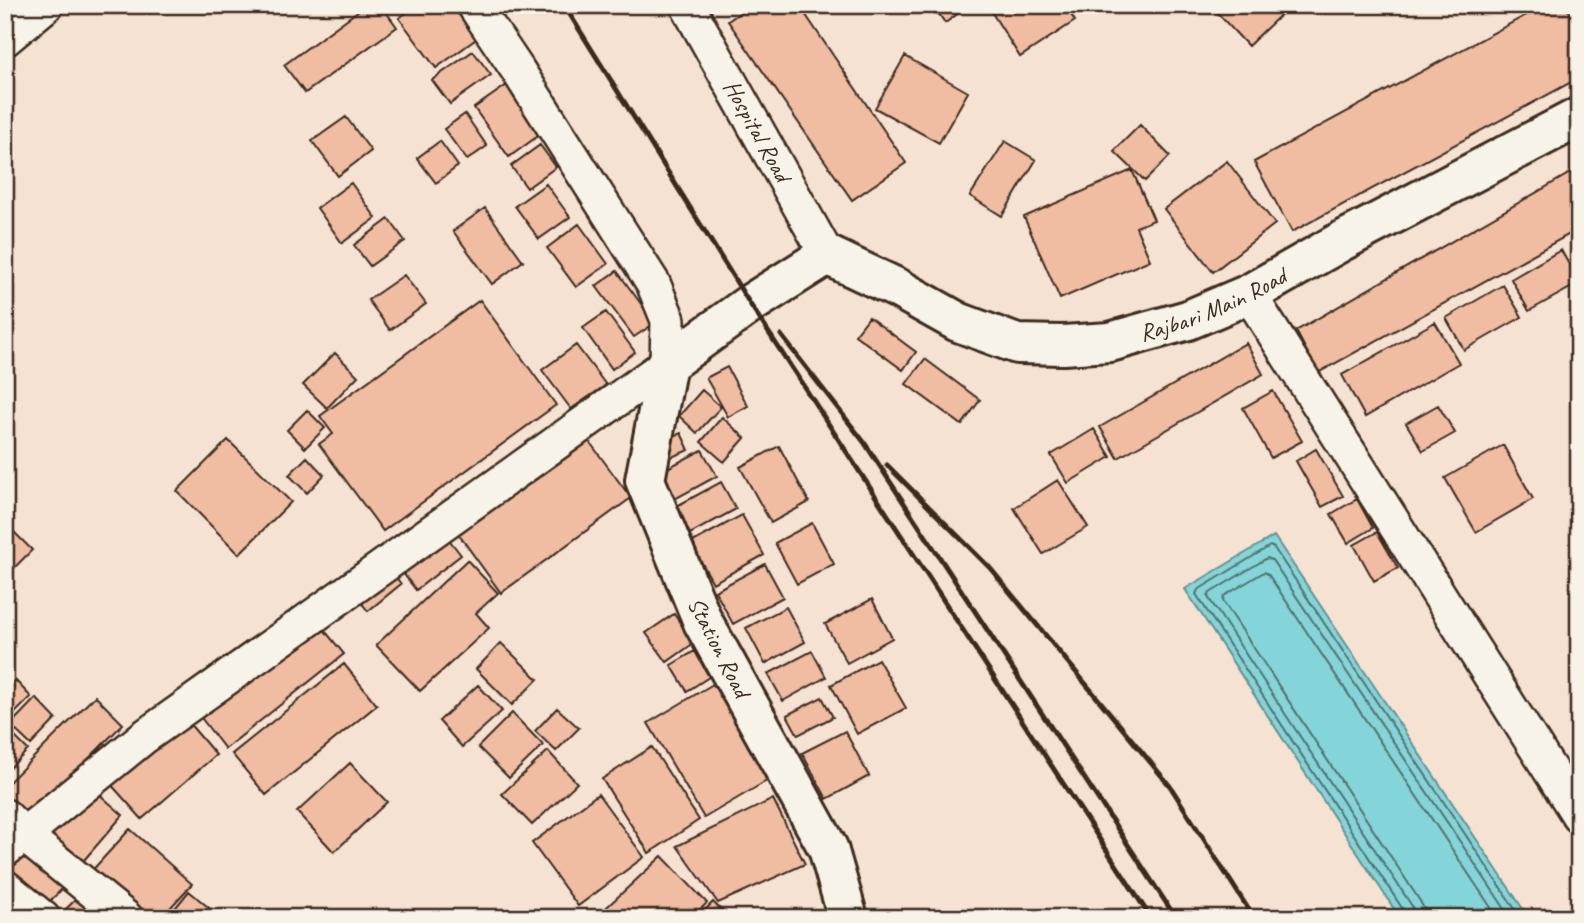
<svg xmlns="http://www.w3.org/2000/svg" width="1584" height="923" viewBox="0 0 1584 923" font-family="Caveat,sans-serif">
	<style>
		.water { fill: #83d5da; stroke: #66918f; stroke-width: 2 }
		.lines { fill: none; stroke-linecap: round; stroke-linejoin: round }
		.shore { stroke: #586e69; stroke-width: 2 }
		.building { fill: #f0bca2; stroke: #3b2a1e; stroke-width: 2 }
		.street-casing { stroke: #3b2a1e; stroke-width: 38 }
		.secondary-casing { stroke: #3b2a1e; stroke-width: 44 }
		.street { stroke: #f7f3e8; stroke-width: 33 }
		.secondary { stroke: #f7f3e8; stroke-width: 38 }
		.rail { stroke: #3b2a1e; stroke-width: 5 }
		.labels { text-anchor: middle; dominant-baseline: central; stroke-width: 5; stroke-linejoin: round; paint-order: stroke }
		.street-label { font-size: 24px; fill: #3b2a1e; stroke: #f7f3e8 }
	</style>
	<rect width="100%" height="100%" fill="#f5e2d3"/>
	<filter id="ink" filterUnits="userSpaceOnUse"><feTurbulence type="fractalNoise" baseFrequency=".0143" numOctaves="2"/><feDisplacementMap in="SourceGraphic" scale="14" xChannelSelector="R" yChannelSelector="G"/><feConvolveMatrix kernelMatrix="1 2 1 2 8 2 1 2 1" color-interpolation-filters="sRGB"/></filter>
	<g filter="url(#ink)">
		<path class="water" d="M1274 536 1529 918H1400L1185 589Z"/>
		<g class="lines">
			<path class="shore" d="M1406 918 1404 911 1196 594 1198 590 1270 546 1274 548 1521 918
				M1414 918 1412 906 1208 597 1210 593 1267 558 1272 560 1511 918
				M1425 918 1424 909 1420 901 1223 601 1224 596 1264 572 1268 574 1498 918"/>
		</g>
		<path class="building" d="M366 5H381L397 27 305 93 284 65Z
			M417 5H456L479 37 436 68 399 18Z
			M751 5H799L906 163 852 200 728 21Z
			M933 5H970L945 23Z
			M987 5H1065L1075 21 1020 57Z
			M1210 5H1291L1248 46Z
			M1545 5H1566L1579 30V78L1292 232 1254 162Z
			M473 51 491 75 450 104 432 80Z
			M905 56 968 92 939 143 875 108Z
			M507 85 542 133 509 157 474 108Z
			M465 114 487 146 467 160 444 129Z
			M346 117 371 151 338 176 312 141Z
			M1140 125 1170 156 1145 181 1114 151Z
			M440 141 458 166 436 183 417 158Z
			M1005 141 1036 160 1002 216 970 196Z
			M540 145 556 167 527 188 511 166Z
			M1227 161 1275 224 1213 272 1164 209Z
			M1579 168V229L1318 373 1296 331Z
			M1132 170 1154 220 1136 227 1150 260 1060 299 1024 217Z
			M351 183 376 218 342 243 317 208Z
			M546 184 570 217 539 239 515 206Z
			M485 208 523 261 492 284 453 231Z
			M389 219 405 241 370 266 354 245Z
			M579 224 608 264 576 287 547 248Z
			M1561 250 1579 283 1529 311 1511 279Z
			M617 271 655 323 634 337 596 286Z
			M404 275 426 304 390 330 368 300Z
			M1503 285 1522 317 1464 350 1446 318Z
			M480 300 556 405 383 531 319 444 333 434 320 416Z
			M606 312 635 352 612 369 583 328Z
			M869 317 916 352 903 370 855 335Z
			M1435 322 1459 363 1365 417 1342 375Z
			M1246 343 1263 374 1118 458 1100 427Z
			M576 345 606 385 571 409 542 370Z
			M335 353 358 376 327 408 303 385Z
			M925 359 980 400 962 425 906 384Z
			M727 367 748 406 728 417 706 378Z
			M702 390 721 407 697 433 679 416Z
			M1273 391 1302 441 1271 458 1243 408Z
			M1438 405 1455 433 1423 451 1406 423Z
			M307 410 325 428 305 448 287 430Z
			M722 417 745 438 724 462 701 442Z
			M1094 429 1111 457 1068 483 1051 455Z
			M583 433 631 498 501 593 454 528Z
			M681 433 689 450 664 460 657 443Z
			M228 440 291 502 239 554 177 491Z
			M1503 445 1533 499 1476 532 1445 478Z
			M779 446 809 502 771 523 740 467Z
			M1316 449 1343 496 1322 507 1296 461Z
			M702 450 717 476 673 500 658 473Z
			M307 457 324 475 307 493 289 475Z
			M1058 480 1088 527 1043 554 1014 508Z
			M721 482 736 509 690 534 675 507Z
			M1357 499 1373 528 1348 543 1331 514Z
			M742 515 764 555 713 583 691 543Z
			M812 523 834 564 797 584 775 543Z
			M11 529 32 550 5 577V536Z
			M1377 532 1398 568 1374 581 1354 545Z
			M444 533 461 555 416 590 399 568Z
			M467 560 498 593 476 613 489 628 420 691 376 645Z
			M765 564 783 597 733 624 715 591Z
			M389 568 401 584 368 611 356 596Z
			M872 599 892 638 847 663 825 624Z
			M786 607 805 642 765 664 746 628Z
			M674 614 694 643 667 662 646 633Z
			M317 621 344 654 225 749 199 715Z
			M501 643 538 679 512 705 476 669Z
			M695 651 709 677 687 691 671 665Z
			M812 651 826 677 783 701 768 674Z
			M878 659 906 708 857 734 831 685Z
			M344 664 377 705 266 795 232 754Z
			M15 680 31 697 8 720 5 717V690Z
			M713 684 770 779 704 818 648 723Z
			M478 685 502 711 462 747 439 721Z
			M95 696 123 724 23 825 5 807V786Z
			M822 697 833 717 798 735 787 715Z
			M36 698 56 719 31 745 10 725Z
			M557 708 579 728 556 751 535 731Z
			M512 713 543 745 509 778 478 747Z
			M183 716 216 755 142 819 108 781Z
			M5 727 28 750 5 773Z
			M845 731 869 776 827 799 802 753Z
			M652 747 699 820 649 853 602 779Z
			M548 751 577 783 532 825 502 794Z
			M350 763 387 802 334 852 297 812Z
			M91 787 123 815 78 867 46 840Z
			M598 794 644 857 578 906 532 843Z
			M773 799 805 864 718 903 677 846Z
			M130 829 192 884 161 918H134L87 876Z
			M26 846 66 885 41 910 5 876V866Z
			M662 856 707 903 691 918H595Z
			M84 891 110 918H69L63 912Z
			M189 891 221 918H167Z
			M713 902 729 918H697Z"/>
		<g class="lines">
			<g class="street-casing">
				<g id="street">
					<path id="s1" d="M687 5 827 255"/>
					<path d="M5 39 46 5"/>
					<path d="M1249 294 1579 816"/>
					<path d="M5 816 24 835 126 918"/>
					<path d="M5 850 144 737 667 364 668 320 653 283 517 69 474 5"/>
					<path d="M5 887 43 918"/>
				</g>
			</g>
			<g class="secondary-casing">
				<g id="secondary">
					<path id="s2" d="M848 918 828 848 703 622 645 480 667 364 750 304 827 255 899 289 958 322 1017 344 1063 345 1110 342 1188 320 1249 294 1342 241 1579 117"/>
				</g>
			</g>
			<use href="#street" class="street"/>
			<use href="#secondary" class="secondary"/>
			<path class="rail" d="M564 5 750 304 1151 918
				M781 335 864 442 1176 918
				M887 465 990 568 1170 786 1254 918"/>
		</g>
	</g>
	<g class="labels">
		<g class="street-label">
			<text stroke="none"><textPath href="#s1" startOffset="144">Hospital Road</textPath></text>
			<text stroke="none"><textPath href="#s2" startOffset="1209">Rajbari Main Road</textPath></text>
			<text transform="translate(719 647) rotate(63)">Station Road</text>
		</g>
	</g>
	<rect width="1584" height="923" fill="none" stroke="#f7f3e8" stroke-width="28"/>
	<rect x="14" y="14" width="1556" height="895" fill="none" stroke="#3b2a1e" stroke-width="2.5" filter="url(#ink)"/>
</svg>
